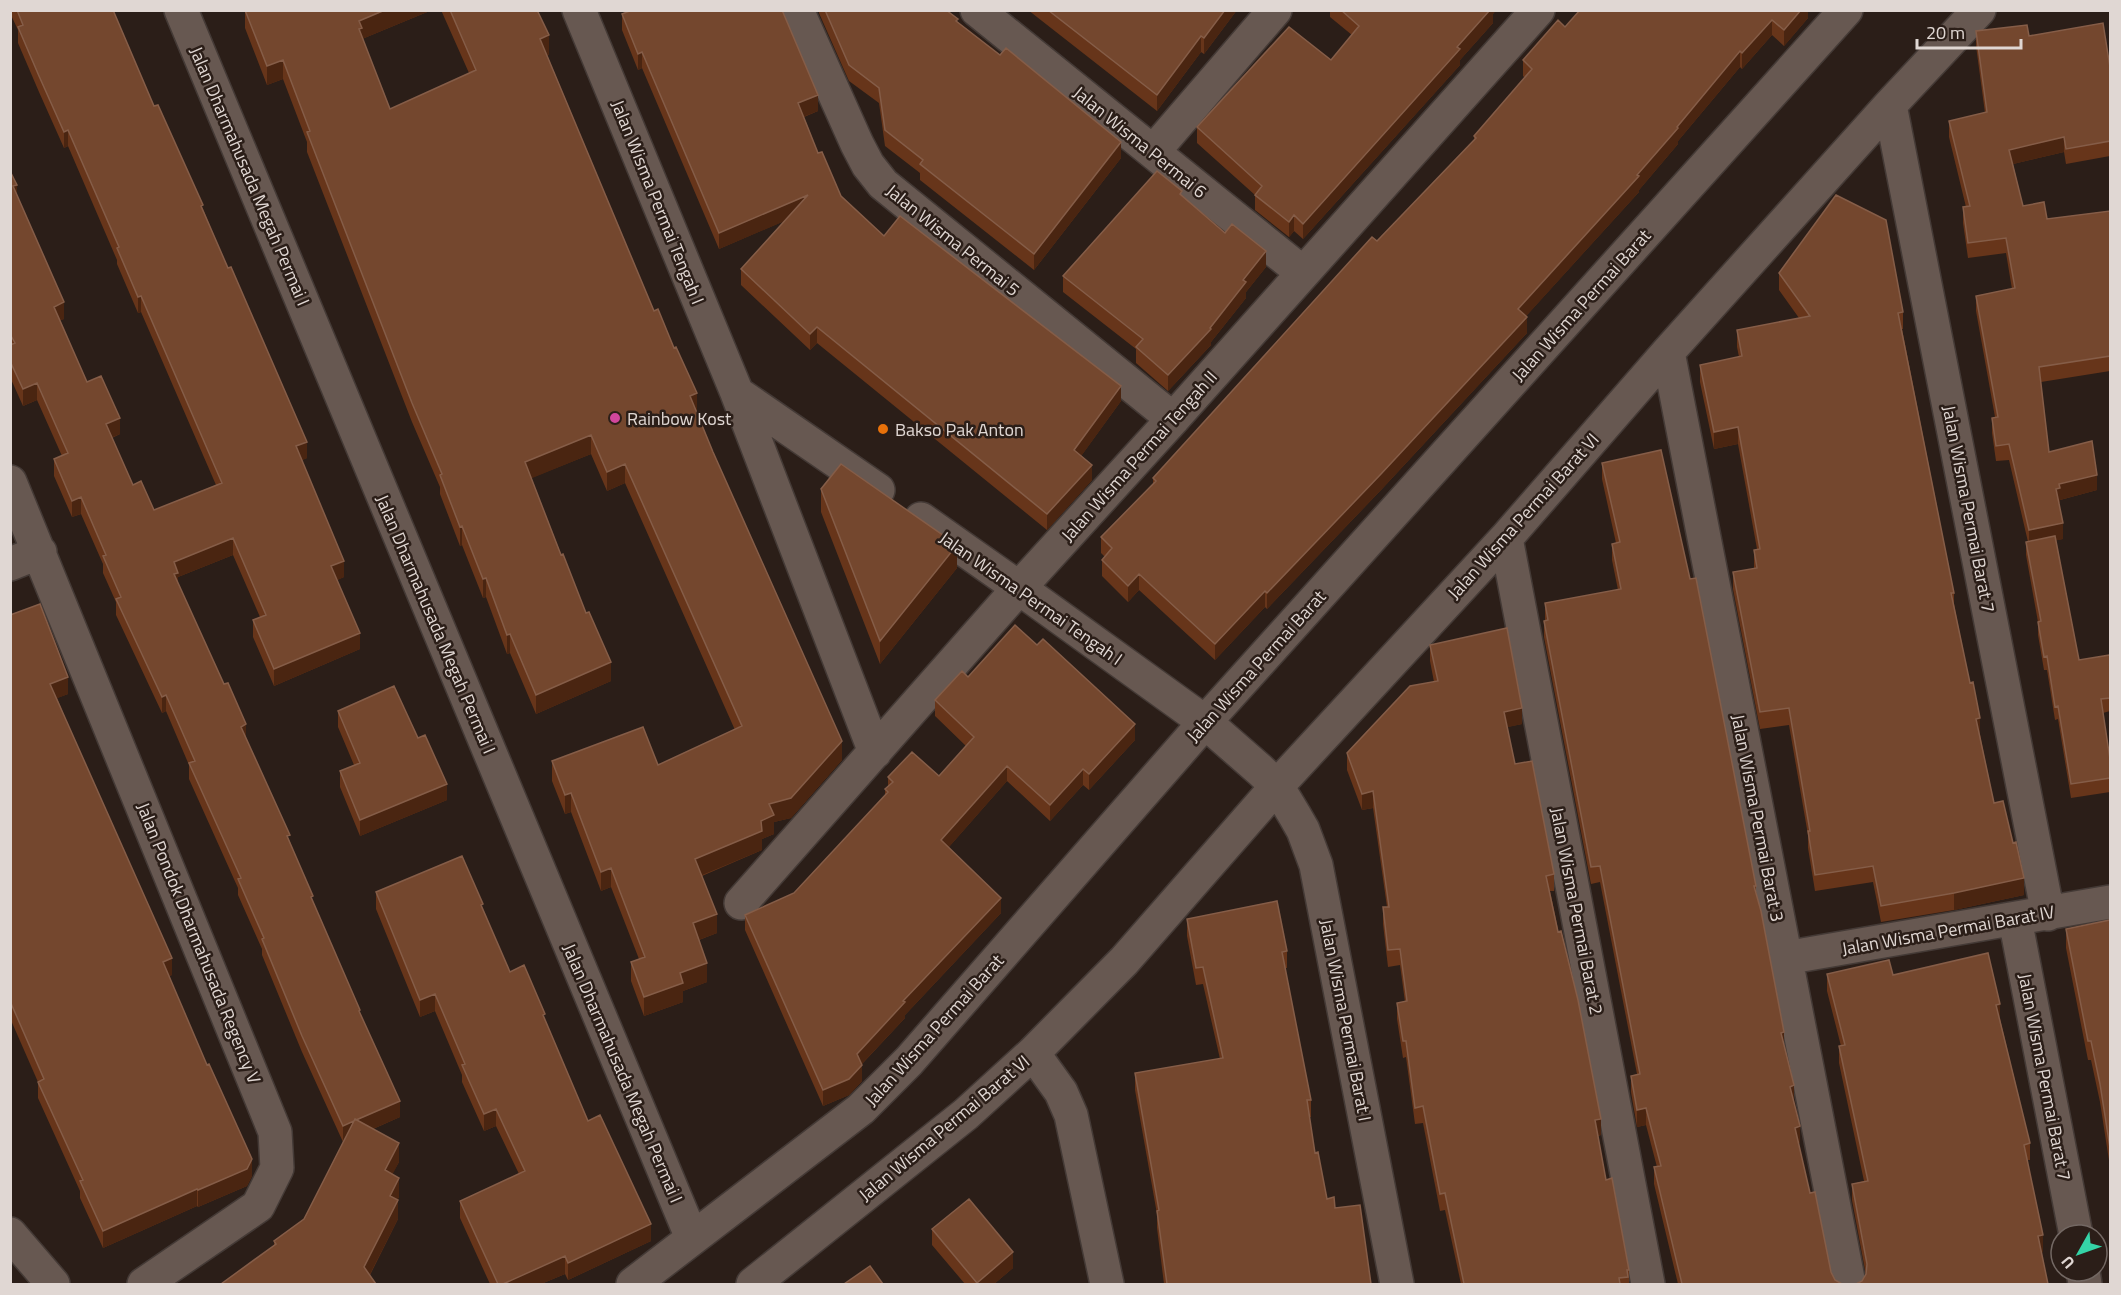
<svg xmlns="http://www.w3.org/2000/svg" width="2121" height="1295" viewBox="0 0 2121 1295" font-family="'Titillium Web',sans-serif">
	<style>
		.lines { fill: none; stroke-linecap: round; stroke-linejoin: round }
		.street-casing { stroke: #443a36; stroke-width: 36 }
		.street { stroke: #675851; stroke-width: 33 }
		.wall { fill: #67351a }
		.shaded-wall { fill: #4a2511 }
		.building { fill: #74472e; stroke: #855d48; stroke-width: 1.5 }
		.hotel-dot { fill: #d1479c; stroke: #2b1e18; stroke-width: 2 }
		.food-dot { fill: #e8710a; stroke: #2b1e18; stroke-width: 2 }
		.labels { text-anchor: middle; dominant-baseline: central; stroke-width: 5; stroke-linejoin: round; paint-order: stroke }
		.street-label { font-size: 18px; fill: #e0d7d3; stroke: #2b1e18 }
		.poi-label { font-size: 18px; fill: #e0d7d3; stroke: #2b1e18; text-anchor: start }
	</style>
	<rect width="100%" height="100%" fill="#2b1e18"/>
	<g class="lines">
		<g class="street-casing">
			<path id="street" d="M181 10 692 1238
				M579 10 737 393 875 752
				M797 10 857 144 868 165 883 184 1173 419
				M977 10 1303 273
				M1890 105 2048 914
				M1153 152 1275 10
				M1668 352 1849 1284
				M737 393 878 490
				M10 482 275 1132 277 1168 258 1206 144 1284
				M921 519 1019 588 1205 722 1260 770 1277 786 1295 816 1303 830 1316 865 1397 1284
				M1506 538 1648 1284
				M10 564 40 552
				M741 903 1019 588 1173 419 1538 10
				M2015 919 2076 1235
				M1785 958 2110 902
				M1033 1053 1061 1092 1071 1115 1107 1284
				M10 1234 53 1284
				M2083 1271 2085 1284
				M633 1284 861 1109 909 1061 1205 722 1846 10
				M753 1284 966 1114 1033 1053 1124 961 1277 786 1506 538 1668 352 1890 105 1979 10"/>
		</g>
		<use href="#street" class="street"/>
	</g>
	<path class="wall" d="M10 10H113L154 106 203 209 307 458 302 460 344 577 337 580 360 649 274 686 253 637V620L260 617 233 555 178 577V584L246 739 290 842 313 903 360 1014 400 1117 373 1129 399 1162 392 1174 399 1197 397 1200 398 1219 370 1275 274 1245V1241L304 1219 343 1142 302 1052 262 955V949L238 895V888L189 779V765L166 711 162 713 116 615V602L103 573V564L81 514 72 517 54 476V459L62 456 37 400 23 406 10 377V171L17 195 64 319 60 320 87 382 120 434 112 438 133 485 154 510 216 485 141 312 138 313 117 264V260L68 146 64 148 39 92 18 43V30L10 13Z
		M245 10H432L362 39 390 109 469 73 441 10H537L549 55H547L842 760 791 818 774 822V834L762 839V850L702 876 717 933 699 940 707 982 683 991V1002L644 1016 631 981V962L639 959 611 887 601 891 571 812 565 814 552 781V761L658 765 735 730 625 483 607 491 591 454 531 478 611 681 536 714 510 653 507 654 486 597 483 598 462 545 460 546 440 494V487L412 422 307 152V142L283 79 267 85 245 28Z
		M819 10H946L958 22 1121 158 1034 270 920 180V173L885 146 879 103 849 81 819 13Z
		M1028 10H1237L1204 54 1201 52 1157 111Z
		M1330 10H1496L1493 14V23L1460 60V65L1303 239 1294 231 1289 237 1255 210V195L1197 143V127L1331 60 1352 35 1330 17Z
		M1808 10V18L1784 46 1772 35 1742 69 1740 67 1678 141V144L1639 190V192L1526 316 1527 333 1381 490 1267 609 1265 607 1215 660 1139 590 1128 602 1102 576V560L1105 557 1101 553V537L1153 484V478L1377 241 1474 140V136L1525 78 1523 76V60L1565 27Z
		M622 14 818 111 804 117 818 153 841 196 884 236 1121 401 1081 456 1092 480 1047 530 817 343 810 350 741 285V269L784 221 719 249 642 68 638 70 622 30Z
		M1976 31 2029 36 2110 67V156L2066 164 2064 152 2013 164 2023 206 2047 219 2110 211V371L2041 382 2049 452 2097 490 2060 500V503H2059L2063 539 2056 540 2079 660 2110 655V711L2103 713 2110 759V792L2071 798 2058 719 2055 720 2047 670H2044L2038 635V622L2026 555V542H2028L2009 460 1996 461 1992 433V418L1995 417 1976 311V296L2012 289 2006 253 1968 258 1963 223V207H1966L1949 137V121L1985 113 1976 46Z
		M1182 196 1266 267 1246 292V298L1211 342V345L1168 391 1136 363V349L1063 292V276Z
		M1779 273 1903 312V329H1902L1954 593V604L1980 735 1994 803 2024 895 1954 910 1881 922 1873 882 1815 891 1808 848V835L1789 725 1760 729 1733 589V572L1754 569V550L1757 549 1738 444 1714 449 1700 382V365L1739 357 1737 347V330L1799 318 1779 290Z
		M1602 463 1756 886V893L1794 1102 1800 1143H1798L1810 1193 1831 1272 1835 1280 1842 1284H1678L1654 1184V1167H1657L1646 1125 1637 1127 1631 1092V1076L1637 1074 1600 882 1591 884 1544 637V621L1545 620V603L1618 590 1612 560V544L1616 543 1602 479Z
		M821 489 957 568 880 664 821 512Z
		M10 615 68 694 57 698 172 975 169 976 252 1176 247 1186 198 1207 197 1206 103 1248 80 1198V1191L38 1098V1082L10 1018Z
		M1430 645 1522 724 1507 727 1515 764 1554 874V891H1550L1601 1135 1598 1136 1606 1180 1629 1270V1284H1461L1445 1210 1440 1211 1423 1123 1415 1124 1406 1057 1403 1058 1397 1019V1003L1405 1002 1400 965 1388 967 1383 924V907H1387L1373 808 1362 810 1347 770V753L1434 682 1430 661Z
		M968 677 1135 740 1089 790 1083 785 1050 821 1007 781 948 848 1001 913 905 1015V1018L862 1064V1081L849 1095 823 1106 745 930V915L794 893 885 795V789L888 787V777L939 776 966 746 935 716V700Z
		M338 711 418 738 447 800 360 836 340 787V771L354 765 338 727Z
		M376 892 483 911 510 972 545 1020 588 1121 651 1241 568 1280 565 1274 541 1284H490L460 1218V1201L519 1174 496 1126 484 1131 462 1082V1075L435 1011 420 1017 376 909Z
		M1187 919 1287 951V968H1285L1311 1100V1117H1309L1315 1153 1327 1199 1335 1208 1371 1284H1164L1157 1228V1214L1135 1090V1073L1220 1059 1203 984 1196 985 1187 936Z
		M2110 920V1167L2100 1102 2091 1060H2088L2066 948V929Z
		M1827 974 1893 975 2000 1019 2030 1143V1160H2027L2043 1252 1862 1281 1866 1275 1852 1200V1184L1864 1181 1839 1063V1046H1841L1827 991Z
		M932 1229 1013 1268 994 1284H965L932 1245Z"/>
	<path class="shaded-wall" d="M385 10H432L362 39 359 48V21Z
		M1225 10H1237L1204 54V38Z
		M1488 10H1496L1493 14V23L1460 60V65L1303 239V224Z
		M1801 10H1808V18L1784 46V30Z
		M1772 20V35L1742 69V53Z
		M549 35V55L540 58V39Z
		M1201 36V52L1157 111V95Z
		M1740 51V67L1678 141V144L1639 190V192L1518 325V309L1677 127Z
		M642 52V68L638 70V54Z
		M283 60V79L267 85V66Z
		M818 95V111L798 119V103Z
		M68 130V146L64 148V132Z
		M2064 137V152L2009 165V150Z
		M1121 142V158L1034 270V254Z
		M17 185V201L13 186Z
		M808 195V211L719 249V233Z
		M1294 215V231L1289 237V222Z
		M1266 251V267L1246 292V298L1211 342V345L1168 391V375L1210 328 1243 280Z
		M141 296V312L138 313V297Z
		M64 302V319L54 323V307Z
		M1527 317V333L1381 490 1267 609V593Z
		M817 327V343L810 350V334Z
		M37 383V400L23 406V389Z
		M1121 386V401L1074 466V450Z
		M697 393V412L690 396Z
		M120 418V434L106 440V424Z
		M1738 427V444L1714 449V432Z
		M591 435V454L525 481V462Z
		M307 442V458L296 463V446Z
		M625 464V483L607 491V472Z
		M1092 465V480L1047 530V514Z
		M2097 475V490L2060 500V503L2056 504V489L2059 484Z
		M81 497V514L72 517V501Z
		M2063 523V539L2029 546V530Z
		M462 526V545L460 546V527Z
		M233 538V555L178 577V589L174 591V562Z
		M957 545V568L880 664V641Z
		M344 561V577L331 583V566Z
		M1139 574V590L1128 602V586Z
		M486 578V597L483 598V579Z
		M1265 591V607L1215 660V644Z
		M360 633V649L274 686V669Z
		M510 634V653L507 654V635Z
		M611 662V681L536 714V695Z
		M68 677V694L50 701V684Z
		M166 695V711L162 713V697Z
		M1522 708V724L1504 728V712Z
		M1980 718V735L1976 736V719Z
		M246 724V741L241 727Z
		M1135 724V740L1089 790V774Z
		M842 741V760L791 818 774 822V834L762 839V850L695 878V859L761 821 769 804Z
		M1007 766V781L941 856V840Z
		M1083 769V785L1050 821V805Z
		M447 784V800L360 836V820Z
		M1373 791V808L1362 810V794Z
		M571 793V812L565 814V795Z
		M611 868V887L601 891V872Z
		M2024 878V895L1954 910V893Z
		M1001 898V913L905 1015V1018L857 1069V1054L903 1001Z
		M717 914V933L693 942V923Z
		M172 958V975L163 979V962Z
		M707 963V982L683 991V1002L644 1016V997L680 973Z
		M435 994V1011L420 1017V1000Z
		M2000 1004V1020L1996 1005Z
		M1784 1032V1049L1781 1033Z
		M862 1065V1081L849 1095 823 1106V1090Z
		M1794 1085V1102L1790 1103V1087Z
		M400 1101V1117L343 1142V1126Z
		M1646 1108V1125L1637 1127V1110Z
		M496 1109V1126L484 1131V1114Z
		M1601 1119V1135L1595 1136V1120Z
		M1800 1126V1143L1795 1144V1128Z
		M399 1143V1162L385 1189V1170Z
		M252 1159V1176L247 1186 198 1207V1190Z
		M399 1178V1197L390 1215V1196Z
		M197 1189V1206L103 1248V1231Z
		M398 1200V1219L365 1284 364 1267Z
		M651 1224V1241L568 1280V1263Z
		M2043 1235V1252L2038 1253V1236Z
		M1013 1252V1268L994 1284H977V1283Z
		M565 1256V1274L541 1284H503Z"/>
	<path class="building" d="M17 10H113L154 106 158 105 203 205 201 206 228 268 231 267 307 442 296 446 344 561 331 566 360 633 274 669 253 620 266 615 233 538 174 562 178 573 174 574 224 684 228 683 246 724 241 727 290 835 287 836 313 896 311 897 360 1010 359 1011 400 1101 356 1120 355 1119 354 1121 343 1126 302 1036 262 939 264 938 238 879 241 878 189 763 195 761 166 695 162 697 116 599 121 597 103 556 106 555 81 497 72 501 54 459 68 453 37 383 23 389 10 361V345L15 343 10 334V171L17 185 13 186 64 302 54 307 87 382 101 376 120 418 106 424 133 485 141 481 154 510 222 483 141 296 138 297 117 248 119 247 68 130 64 132 39 76 18 27 23 25Z
		M245 10H385L359 21 362 28 359 29 390 109 476 70 450 10H537L549 35 540 39 654 311 658 309 674 348 676 347 697 393 690 396 713 452 842 741 791 798 769 804 774 815 761 821 762 831 695 859 717 914 693 923 707 963 680 973 683 983 644 997 631 962 645 957 611 868 601 872 571 793 565 795 552 761 643 727 658 765 742 726 625 464 607 472 591 435 525 462 561 555 563 554 586 613 589 612 611 662 536 695 510 634 507 635 486 578 483 579 462 526 460 527 440 475 442 474 412 403 307 132 310 131 283 60 267 66Z
		M632 10H782L818 95 798 103 818 153 822 152 841 196 884 236 900 216 1121 386 1074 450 1092 465 1047 514 817 327 810 334 741 269 808 195 719 233 642 52 638 54 622 14Z
		M825 10H946L958 19 956 21 1000 55 1006 48 1121 142 1034 254 920 164 923 160 885 130 879 88 849 65Z
		M1048 10H1225L1204 38 1201 36 1157 95Z
		M1341 10H1490L1457 47 1460 49 1303 224 1294 215 1289 222 1255 195 1262 186 1197 127 1289 27 1331 60 1359 26Z
		M1580 10H1801L1784 30 1772 20 1742 53 1740 51 1677 127 1678 128 1637 175 1639 176 1518 309 1527 317 1381 474 1267 593 1265 591 1215 644 1139 574 1128 586 1102 560 1112 548 1101 537 1156 481 1153 478 1372 237 1377 241 1476 138 1474 136 1532 69 1523 60 1558 20 1565 27Z
		M2103 23 2110 67V141L2066 149 2064 137 2009 150 2023 206 2044 202 2047 219 2110 211V356L2039 367 2049 452 2092 441 2097 475 2059 484 2060 488 2056 489 2063 523 2029 530 2009 444 1996 446 1992 418 1998 417 1976 296 2015 288 2006 238 1968 243 1963 207 1970 206 1949 121 1987 112 1976 31 2027 25 2029 36Z
		M1157 171 1182 191 1180 194 1225 233 1232 224 1266 251 1243 280 1246 282 1210 328 1211 329 1168 375 1136 347 1143 339 1063 276Z
		M1836 195 1886 220 1903 312 1898 313 1954 593H1951L1970 683 1973 682 1980 718 1976 719 1994 803 2003 801 2013 843 2016 842 2024 878 1954 893 1881 906 1873 866 1815 875 1808 831H1810L1789 708 1760 712 1733 572 1757 568 1754 550 1760 549 1738 427 1714 432 1700 365 1742 356 1737 330 1810 316 1779 273Z
		M1661 450 1690 579 1696 578 1756 886H1754L1761 911 1784 1032 1781 1033 1794 1085 1790 1087 1800 1126 1795 1128 1810 1193 1815 1192 1831 1272 1835 1280 1842 1284H1682L1654 1167 1661 1166 1646 1108 1637 1110 1631 1076 1640 1074 1600 866 1591 867 1544 621 1548 620 1545 603 1621 589 1612 544 1620 542 1602 463Z
		M841 464 957 545 880 641 821 489Z
		M2055 536 2079 660 2110 655V698L2101 699 2110 759V778L2071 784 2058 706 2055 707 2047 656 2044 657 2038 622 2041 621 2026 542Z
		M40 604 68 677 50 684 172 958 163 962 207 1065 209 1064 252 1159 247 1169 198 1190 197 1189 103 1231 80 1181 83 1180 38 1082 44 1079 10 1001V615Z
		M1015 625 1037 645 1043 639 1135 724 1089 774 1083 769 1050 805 1007 766 941 840 1001 898 903 1001 905 1002 857 1054 862 1065 849 1079 823 1090 745 915 794 893 888 792 885 789 893 782 888 777 912 752 939 776 974 737 935 700 962 671 968 677Z
		M1507 628 1522 708 1504 712 1515 764 1532 761 1554 874 1546 876 1558 932 1561 931 1578 1000 1601 1119 1595 1120 1606 1180 1612 1178 1629 1270H1627L1628 1277 1619 1278 1620 1284H1464L1445 1193 1440 1194 1423 1106 1415 1108 1406 1041H1403L1397 1003 1407 1001 1400 949 1388 950 1383 907H1389L1373 791 1362 794 1347 753 1410 686 1438 681 1430 645Z
		M394 686 418 738 425 735 447 784 360 820 340 771 360 763 338 711Z
		M462 856 483 904 481 905 510 972 524 965 545 1014 543 1015 588 1121 600 1115 651 1224 568 1263 565 1256 503 1284H498L460 1201 525 1171 496 1109 484 1114 462 1065 465 1064 435 994 420 1000 376 892Z
		M1277 901 1287 951 1282 952 1311 1100H1307L1315 1153 1318 1152 1327 1199 1334 1197 1335 1208 1360 1205 1371 1284H1167L1157 1211 1159 1210 1135 1073 1223 1058 1203 967 1196 968 1187 919Z
		M2110 920V1148L2100 1084 2091 1041H2088L2066 929Z
		M1988 953 2000 1004 1996 1005 2030 1143 2024 1145 2043 1235 2038 1236 2048 1284H1856L1862 1281 1866 1274 1867 1264 1852 1184 1868 1181 1839 1046 1845 1045 1827 974 1889 960 1893 975Z
		M355 1119 399 1143 385 1170 399 1178 390 1196 398 1200 364 1267 376 1284H221L276 1244 274 1241 304 1219Z
		M969 1199 1013 1252 977 1283 932 1229Z
		M870 1266 883 1284H844Z"/>
	<circle class="hotel-dot" cx="615" cy="418" r="6"/>
	<circle class="food-dot" cx="883" cy="429" r="6"/>
	<g class="labels">
		<g class="street-label">
			<text transform="translate(1140 142) rotate(39)">Jalan Wisma Permai 6</text>
			<text transform="translate(250 176) rotate(67)">Jalan Dharmahusada Megah Permai I</text>
			<text transform="translate(658 202) rotate(68)">Jalan Wisma Permai Tengah I</text>
			<text transform="translate(953 240) rotate(39)">Jalan Wisma Permai 5</text>
			<text transform="translate(1581 305) rotate(-48)">Jalan Wisma Permai Barat</text>
			<text transform="translate(1139 456) rotate(-48)">Jalan Wisma Permai Tengah II</text>
			<text transform="translate(1969 509) rotate(79)">Jalan Wisma Permai Barat 7</text>
			<text transform="translate(1523 516) rotate(-48)">Jalan Wisma Permai Barat VI</text>
			<text transform="translate(1031 598) rotate(35)">Jalan Wisma Permai Tengah I</text>
			<text transform="translate(436 624) rotate(67)">Jalan Dharmahusada Megah Permai I</text>
			<text transform="translate(1256 666) rotate(-48)">Jalan Wisma Permai Barat</text>
			<text transform="translate(1758 818) rotate(79)">Jalan Wisma Permai Barat 3</text>
			<text transform="translate(1577 911) rotate(79)">Jalan Wisma Permai Barat 2</text>
			<text transform="translate(1948 930) rotate(-10)">Jalan Wisma Permai Barat IV</text>
			<text transform="translate(199 943) rotate(68)">Jalan Pondok Dharmahusada Regency V</text>
			<text transform="translate(1346 1020) rotate(79)">Jalan Wisma Permai Barat I</text>
			<text transform="translate(934 1030) rotate(-48)">Jalan Wisma Permai Barat</text>
			<text transform="translate(623 1073) rotate(67)">Jalan Dharmahusada Megah Permai I</text>
			<text transform="translate(2045 1077) rotate(79)">Jalan Wisma Permai Barat 7</text>
			<text transform="translate(944 1128) rotate(-40)">Jalan Wisma Permai Barat VI</text>
		</g>
		<g class="poi-label">
			<text x="627" y="418">Rainbow Kost</text>
			<text x="895" y="429">Bakso Pak Anton</text>
		</g>
	</g>
	<rect width="2121" height="1295" fill="none" stroke="#e0d7d3" stroke-width="24"/>
	<g transform="translate(2079 1253) rotate(230)"><circle r="28" fill="#2b1e18" stroke="#736863" stroke-width="1.5"/>
	<path d="M0-4.5L10 22L0 15L-10 22Z" fill="#35d4a7"/>
	<text y="-9" font-size="16" font-weight="bold" text-anchor="middle" fill="#e0d7d3">U</text>
	</g>
	<path d="M1917 39v9h104v-9" fill="none" stroke="#e0d7d3" stroke-width="3"/>
	<text x="1926" y="39" font-size="18" fill="#e0d7d3" stroke="#2b1e18" stroke-width="4.5" paint-order="stroke">20 m</text>
</svg>
